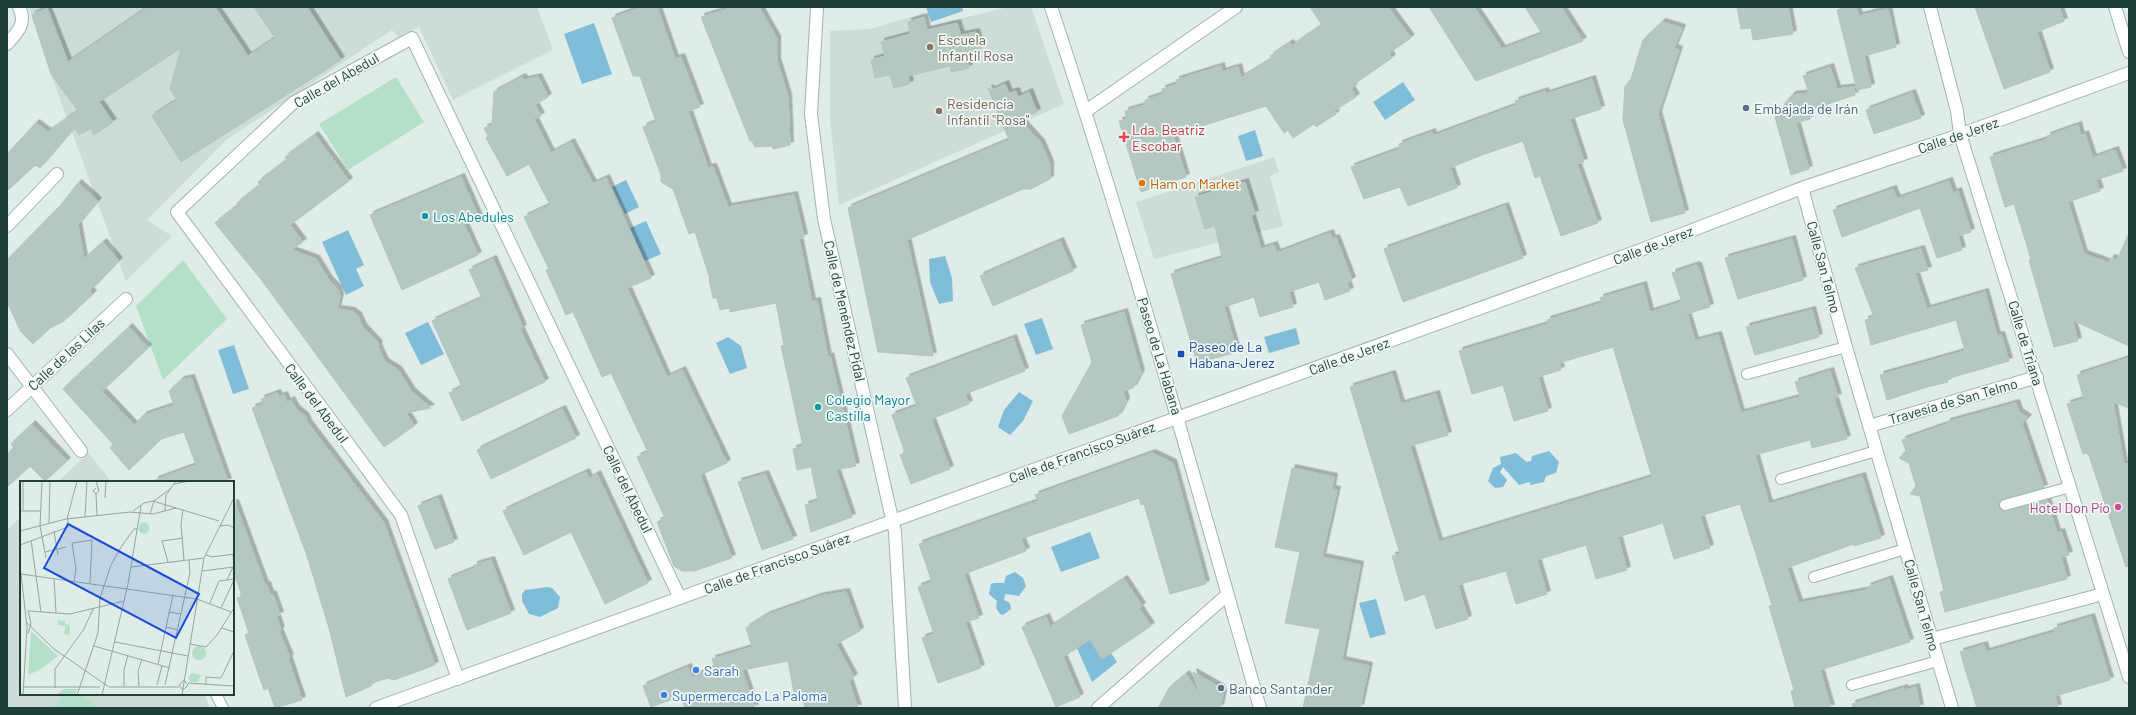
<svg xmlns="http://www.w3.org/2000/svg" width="2136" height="715" viewBox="0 0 2136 715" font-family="Barlow,sans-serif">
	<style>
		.built { fill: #cddcd7 }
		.green { fill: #b4e0c7 }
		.water { fill: #7fbdd8 }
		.building { fill: #b4c7c1; stroke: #b0c6c0; filter: url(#shadow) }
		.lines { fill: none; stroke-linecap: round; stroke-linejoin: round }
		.service-casing { stroke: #a1b4b0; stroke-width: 12 }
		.minor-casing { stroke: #a1b4b0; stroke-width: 14 }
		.tertiary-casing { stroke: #a1b4b0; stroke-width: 14 }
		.secondary-casing { stroke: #9cb9b3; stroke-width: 14 }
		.service { stroke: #fff; stroke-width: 10 }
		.minor { stroke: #fff; stroke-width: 12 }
		.tertiary { stroke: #fff; stroke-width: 12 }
		.secondary { stroke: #fff; stroke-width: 12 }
		.education-dot { fill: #8d6e63; stroke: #eff8f5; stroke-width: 1.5 }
		.service-dot { fill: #5c6f8a; stroke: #eff8f5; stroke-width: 1.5 }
		.health-dot { fill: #e0444e; stroke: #eff8f5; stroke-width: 1.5 }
		.food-dot { fill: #e8710a; stroke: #eff8f5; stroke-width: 1.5 }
		.culture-dot { fill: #0f9aa8; stroke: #eff8f5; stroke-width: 1.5 }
		.transit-dot { fill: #1a4fb4; stroke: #eff8f5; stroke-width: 1.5 }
		.hotel-dot { fill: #d1479c; stroke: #eff8f5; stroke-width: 1.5 }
		.shop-dot { fill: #3f7fe0; stroke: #eff8f5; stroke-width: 1.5 }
		.labels { text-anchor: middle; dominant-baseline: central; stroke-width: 3.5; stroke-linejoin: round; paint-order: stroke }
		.education-label { font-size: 14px; fill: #785e54; stroke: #eff8f5; text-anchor: start }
		.street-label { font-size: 14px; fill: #1e3e3a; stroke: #eff8f5 }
		.service-label { font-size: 14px; fill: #4e5e75; stroke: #eff8f5; text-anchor: start }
		.health-label { font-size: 14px; fill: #be3a42; stroke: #eff8f5; text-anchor: start }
		.food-label { font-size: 14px; fill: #c56008; stroke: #eff8f5; text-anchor: start }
		.culture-label { font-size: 14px; fill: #0d838f; stroke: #eff8f5; text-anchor: start }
		.transit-label { font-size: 14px; fill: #164399; stroke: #eff8f5; text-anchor: start }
		.hotel-label { font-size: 14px; fill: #b23c85; stroke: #eff8f5; text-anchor: end }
		.shop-label { font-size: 14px; fill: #366cbe; stroke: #eff8f5; text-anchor: start }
		.inset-road { fill: none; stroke: #92a6a2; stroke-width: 1 }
		.view { fill: #1d4ed8; fill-opacity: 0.15; stroke: #1d4ed8; stroke-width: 2 }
		.inset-edge { fill: none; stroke: #1e3e3a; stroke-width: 2 }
	</style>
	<defs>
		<filter id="shadow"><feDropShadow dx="3.5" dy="-3.5" stdDeviation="0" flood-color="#0004"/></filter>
	</defs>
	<rect width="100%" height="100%" fill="#dfece8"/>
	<path class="built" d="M31 7H537L553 50 453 100 419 27 398 37 392 30 226 140 147 220 172 236 126 281 51 74 29 8Z
		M1008 7H1031L1064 104 839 205 830 118V31L870 29 924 13 927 27Z
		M1274 157 1279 172 1270 176 1283 226 1154 259 1136 202Z
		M88 453 107 476 110 482H58Z
		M21 517V694H204L210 708H7V530Z"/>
	<path class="green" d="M396 77 424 122 348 170 319 124Z
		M183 260 227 319 163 380 136 306Z
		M66 694H77L95 704 96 708H53Z"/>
	<path class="water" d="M926 7H962L963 11 931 22Z
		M594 23 612 74 582 84 564 34Z
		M1403 82 1415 100 1385 120 1373 102Z
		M1255 130 1263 156 1246 161 1238 136Z
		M626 180 639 207 625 214 612 187Z
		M646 221 661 254 645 261 630 228Z
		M348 230 364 265 356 269 364 286 346 295 322 242Z
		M945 256 952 278 953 301 939 304 930 282 929 259Z
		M1042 318 1053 349 1036 355 1024 324Z
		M428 322 444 354 421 365 405 333Z
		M1296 328 1300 344 1269 353 1264 337Z
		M728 337 741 346 747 368 730 374 716 343Z
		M234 345 249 389 233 394 218 350Z
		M1019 392 1033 401 1023 421 1010 435 998 427 1004 410Z
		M1549 451 1559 462 1556 473 1546 476 1544 482 1531 485 1529 482 1519 485 1503 467 1500 472 1507 480 1503 487 1495 488 1488 481 1493 468 1501 464 1500 457 1516 453 1527 462 1531 461 1532 456Z
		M1090 532 1100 558 1061 572 1051 547Z
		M1015 572 1023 578 1026 586 1019 596 1005 594 1004 600 1010 603 1011 609 1003 615 1000 614 996 608 997 601 989 594 991 584 994 583H1004L1006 576Z
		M547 587 552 588 560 597 558 608 540 617 529 614 522 601V594L525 590Z
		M1376 599 1386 634 1370 638 1359 603Z
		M1090 640 1102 659 1111 653 1117 662 1092 682 1076 646Z"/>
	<path class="building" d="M148 7H215L248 56 275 38 254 7H307L341 60 181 162 152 116 177 100 170 89 181 48 99 102 113 122 94 135 90 129 79 135 74 128 40 168 35 165 7 191V154L36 123 48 132 78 111 51 74 32 15 47 8 68 62Z
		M642 7H657L675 59 681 57 700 107 688 111 708 168 713 167 728 207 794 195 804 237 799 239 812 302 817 301 828 358 830 356 856 466 836 470 852 517 811 532 805 505 818 501 811 467 797 470 793 449 803 446 781 346 784 345 776 303 730 312V308L720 310 717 298H713L709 279H710L695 232 689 234 673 189 661 182V175L643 127 656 122 640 76H633L612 18Z
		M734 7H759L777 39V61L788 97 790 145 774 149 771 146 755 147 752 141H750L701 17Z
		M1310 7H1388L1411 38 1389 53 1392 58 1353 85 1354 87 1351 89 1356 97 1334 111 1336 114 1316 127 1314 124 1293 138 1288 130 1284 133 1266 106 1173 135 1186 177 1141 192 1119 121 1127 119 1125 111 1146 105 1145 100 1164 94 1162 89 1177 84 1176 80 1221 66 1222 72 1238 67 1241 78 1272 59 1270 56 1290 43 1292 46 1322 25Z
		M1429 7H1474L1502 49 1542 34 1525 7H1561L1583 41 1476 81Z
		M1737 7H1788L1793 34 1753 40 1751 28 1741 29Z
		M1850 7H1856L1859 16 1888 9 1896 47 1864 56 1871 87 1857 90 1837 10Z
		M1975 7H2059L2064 21 2037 32 2050 72 2004 89Z
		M924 17 927 30 957 23 961 35 976 32 981 49 966 55 969 68 951 72 950 66 908 76 910 84 894 88 890 75 875 78 871 60 885 56 881 42 910 34 908 22Z
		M1662 22 1682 28 1674 48 1679 50 1658 114 1685 213 1651 222 1623 120 1625 86 1631 79 1643 40Z
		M1830 67 1837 89 1854 87 1855 95 1807 111 1810 119 1796 123 1809 169 1791 175 1775 117 1784 113 1783 106 1792 95 1809 93 1803 76Z
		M522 77 525 80 538 77 548 97 535 105 541 116 534 119 551 153 571 142 593 184 606 178 651 278 627 288 667 377 682 370 727 463 700 475 732 558 694 571H682L674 566 657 522 665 518 637 457 648 452 611 373 602 377 573 312 566 315 546 270 549 269 524 217 550 205 529 164 507 176 486 138 488 136 484 128 492 125 494 92Z
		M1592 79 1601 109 1570 119 1584 162 1577 164 1598 223 1561 236 1540 176 1535 178 1523 141 1482 155 1450 168 1457 188 1408 206 1400 187 1364 199 1351 167 1400 149 1399 144 1432 132 1433 136 1517 105 1515 101 1545 91 1546 94Z
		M1005 84 1009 93 1016 91 1018 97 1029 92 1037 112 1020 120 1041 143 1050 164V179L1031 189H1023L907 240 933 356 878 352 848 208 1009 140 988 88 992 90Z
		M1912 93 1921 118 1874 134 1866 110Z
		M2078 125 2081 136 2085 134 2093 158 2115 150 2123 171 2096 180 2100 191 2068 202 2084 254 2109 263 2111 258 2117 260 2129 233V346L2072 320 2078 341 2054 347 2029 260 2031 259 2014 204 2005 207 1990 157 2048 139 2047 136Z
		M315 135 349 181 290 225 303 242 291 250 316 259 329 280 338 289 340 297 337 309 352 311 358 316 363 327 379 344 378 347 385 362 398 370 412 392 431 408 406 413 414 426 384 447 263 282 215 223 238 205 237 203 260 185 258 182 287 160 285 157Z
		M461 177 479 218 464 224 478 255 402 290 370 215Z
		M1949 181 1953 193 1958 191 1971 232 1958 236 1962 250 1937 258 1920 208 1842 237 1833 210 1893 189 1897 199Z
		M1245 182 1255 214 1251 215 1261 249 1274 245 1277 253 1330 233 1332 239 1336 238 1352 280 1347 283 1350 291 1325 300 1319 282 1289 292 1293 307 1260 317 1254 297 1224 307 1237 352 1197 363 1171 274 1222 258 1215 226 1205 229 1195 197Z
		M78 183 98 201 78 225 84 259 103 242 119 261 90 291 93 294 64 321 50 328 33 344 21 332 7 302V260L60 206Z
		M1505 206 1523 258 1403 302 1384 249Z
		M1792 239 1803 280 1738 299 1725 258Z
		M1060 241 1073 271 993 306 980 276Z
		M1921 249 1928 270 1915 273 1927 309 1985 292 1997 336 2001 335 2009 361 1947 379 1948 382 1927 387 1887 400 1880 375 1965 351 1956 320 1871 345 1865 320 1874 317 1855 268Z
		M493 259 523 328 520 329 545 382 462 421 449 393 462 387 432 321 482 298 469 270Z
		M1696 265 1697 266H1698L1710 307 1687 314 1695 341 1718 335 1741 413 1800 397 1795 382 1830 371 1838 397 1834 398 1847 439 1812 448 1810 440 1755 455 1769 504 1862 476 1881 538 1854 546 1853 544 1787 568 1799 603 1868 590 1867 587 1889 579 1910 642 1820 670 1831 708H1795L1791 691 1794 690 1769 606 1772 605 1740 504 1700 516 1710 548 1674 559 1663 523 1618 537 1627 570 1596 579 1586 545 1537 560 1547 594 1516 604 1506 571 1458 585 1468 619 1436 629 1425 594 1405 601 1392 556 1400 554 1350 387 1392 374 1401 404 1436 394 1448 435 1410 446 1439 542 1652 477 1613 347 1559 363 1561 370 1538 377 1548 411 1514 421 1503 385 1472 394 1459 351 1548 324 1547 320 1602 303 1600 298 1643 285 1650 312 1682 302 1672 273Z
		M1812 310 1819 337 1755 355 1746 327Z
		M1124 312 1141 373 1133 388 1123 391 1126 401 1118 416 1069 434 1062 416 1092 362 1081 325Z
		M129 327 148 348 102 391 134 425 144 415 174 405 169 391 181 380 191 378 228 482H155V480L196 465 184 432 161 439 129 470 110 448 113 444 63 389Z
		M1013 338 1025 371 965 394 969 404 931 419 950 469 911 484 900 455 905 453 892 415 917 406 906 378Z
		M2129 358V408L2113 402 2124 465 2129 463V566L2126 567 2089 456 2087 453 2083 454 2067 404 2084 399 2077 375Z
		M277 393 279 397 284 395 287 402 291 400 296 409 305 416 308 423 384 523 435 665 394 680 388 678 372 683 371 686 346 697 329 628 306 553 252 408 263 404 261 399Z
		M2016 403 2019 412 2028 418 2022 424 2044 488 2003 499 1999 503V507L2003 511H2006L2047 500 2057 533 2061 532 2069 555 2061 557 2067 579 1945 612 1940 592 1944 591 1920 496 1910 494 1916 486 1909 463 1899 458 1906 451 1902 440 1947 424V422Z
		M562 409 576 438 491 479 477 450Z
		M32 424 67 461 45 481 30 466 7 487V454L14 448 11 444Z
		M1152 453 1173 463 1206 584 1170 594 1144 504 1141 505 1139 498 1021 539 1026 551 964 574 979 618 965 622 981 668 938 683 922 638 934 634 918 587 932 582 919 544 1038 501 1035 495Z
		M1292 468 1334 477 1332 489 1337 490 1322 557 1360 565 1342 660 1369 666 1360 708H1303L1320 629 1285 623 1300 552 1275 547Z
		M586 472 589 479 597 474 648 583 605 604 571 532 524 555 503 511Z
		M765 474 793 539 762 550 738 482Z
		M438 498 454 542 435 549 418 506Z
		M233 503H235L265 585H267L270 594 273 595 280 615 276 616 281 630 279 631 290 658H288L302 700 275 708 268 688 264 690 260 679 245 635 249 633 237 598 242 596 233 571Z
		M491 560 511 613 467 630 448 579 475 568 474 565Z
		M1124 579 1142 606 1139 608 1151 626 1102 659 1090 640 1063 657 1080 697 1056 707 1022 627 1046 617 1050 627Z
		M846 592 860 631 836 644 854 677 849 681 858 708H805L802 697 795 698 788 661 742 670 755 708H685L681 696 651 707 643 686 688 667 692 677 715 667 712 659 752 647 746 628 767 615 821 596Z
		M2091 617 2110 680 2055 696 2058 708H1977L1960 652 1984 645 1986 652 2055 632 2054 628Z
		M1193 672 1221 688 1223 694 1220 708H1158L1169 688 1186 674 1200 696Z
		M1916 687 1920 708H1853L1852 704 1904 688 1905 690Z"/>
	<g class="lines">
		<g class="service-casing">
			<path id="service" d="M1747 374 1846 347
				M1781 479 1876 451
				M2005 505 2070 487
				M1814 577 1905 549
				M1852 685 1938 661
				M216 694 223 708"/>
		</g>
		<g class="minor-casing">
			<path id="minor" d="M817 7 811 114 824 219 895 532 905 708
				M1930 7 1957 111 1960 134 2129 677
				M7 44C18 32 27 23 19 7
				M1086 111 1236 7
				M1802 188 1846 347 1952 708
				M7 226 57 174
				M7 354 81 451
				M7 410 126 299
				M1869 426 2037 377
				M1932 639 2103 594
				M458 679 401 515 177 212 293 103 412 38 680 598
				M376 708 1638 251 1802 188 1945 140 2129 73
				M1098 708 1227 595"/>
		</g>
		<g class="tertiary-casing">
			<path id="tertiary" d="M1051 7C1128 238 1193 473 1260 708"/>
		</g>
		<g class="secondary-casing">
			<path id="secondary" d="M2115 7 2129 52"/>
		</g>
		<use href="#service" class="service"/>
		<use href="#minor" class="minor"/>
		<use href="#tertiary" class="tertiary"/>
		<use href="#secondary" class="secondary"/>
	</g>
	<g class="education-dot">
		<circle cx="930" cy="47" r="4"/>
		<circle cx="939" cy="111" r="4"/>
	</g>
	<g class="service-dot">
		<circle cx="1746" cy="108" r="4"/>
		<circle cx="1221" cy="688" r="4"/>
	</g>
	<path class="health-dot" d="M1122 131h4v4h4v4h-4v4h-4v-4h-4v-4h4z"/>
	<circle class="food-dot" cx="1142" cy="183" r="4"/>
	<g class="culture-dot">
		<circle cx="425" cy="216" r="4"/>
		<circle cx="818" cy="407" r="4"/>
	</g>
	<rect class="transit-dot" x="1177" y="350" width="8" height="8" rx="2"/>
	<circle class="hotel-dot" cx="2118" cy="507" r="4"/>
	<g class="shop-dot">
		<circle cx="696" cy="670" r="4"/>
		<circle cx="664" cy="695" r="4"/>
	</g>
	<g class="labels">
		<g class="education-label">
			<text x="938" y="39">Escuela<tspan x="938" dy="16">Infantil Rosa</tspan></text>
			<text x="947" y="103">Residencia<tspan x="947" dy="16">Infantil "Rosa"</tspan></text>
		</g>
		<g class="street-label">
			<text transform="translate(336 80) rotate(-30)">Calle del Abedul</text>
			<text transform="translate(1958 135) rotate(-19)">Calle de Jerez</text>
			<text transform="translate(1653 245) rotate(-21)">Calle de Jerez</text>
			<text transform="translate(1824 267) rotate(75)">Calle San Telmo</text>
			<text transform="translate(845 311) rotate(77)">Calle de Menéndez Pidal</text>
			<text transform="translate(2026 343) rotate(73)">Calle de Triana</text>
			<text transform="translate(66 354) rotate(-43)">Calle de las Lilas</text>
			<text transform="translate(1160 356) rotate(73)">Paseo de La Habana</text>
			<text transform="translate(1349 356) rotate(-20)">Calle de Jerez</text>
			<text transform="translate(1953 401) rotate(-16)">Travesía de San Telmo</text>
			<text transform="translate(317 403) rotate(53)">Calle del Abedul</text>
			<text transform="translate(1082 452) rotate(-20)">Calle de Francisco Suárez</text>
			<text transform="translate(628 489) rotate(64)">Calle del Abedul</text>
			<text transform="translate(777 563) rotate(-20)">Calle de Francisco Suárez</text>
			<text transform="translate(1922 605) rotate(74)">Calle San Telmo</text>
		</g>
		<g class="service-label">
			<text x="1754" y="108">Embajada de Irán</text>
			<text x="1229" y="688">Banco Santander</text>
		</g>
		<g class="health-label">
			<text x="1132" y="129">Lda. Beatriz<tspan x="1132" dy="16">Escobar</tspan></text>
		</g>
		<g class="food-label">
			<text x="1150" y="183">Ham on Market</text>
		</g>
		<g class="culture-label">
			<text x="433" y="216">Los Abedules</text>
			<text x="826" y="399">Colegio Mayor<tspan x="826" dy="16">Castilla</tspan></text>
		</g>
		<g class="transit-label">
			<text x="1189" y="346">Paseo de La<tspan x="1189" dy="16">Habana-Jerez</tspan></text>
		</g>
		<g class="hotel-label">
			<text x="2110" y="507">Hotel Don Pío</text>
		</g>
		<g class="shop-label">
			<text x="704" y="670">Sarah</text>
			<text x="672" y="695">Supermercado La Paloma</text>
		</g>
	</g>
	<g transform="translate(20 481)">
		<rect width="214" height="214" fill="#dfece8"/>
		<path d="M118.5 47a5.5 5.5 0 1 1 11 0a5.5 5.5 0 1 1-11 0ZM38 139 45 140V143L50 144V154L44 153 45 145 38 144ZM11 150 38 175 21 188 8 194ZM172 172a7 7 0 1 1 14 0a7 7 0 1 1-14 0ZM172 192 181 194 178 201H171L168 197ZM44 208H57L55 214H36Z" fill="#b4e0c7"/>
		<path class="inset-road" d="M22 0 20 45 26 77M154 3 169 0M76 7 73 10 76 13 79 10 76 0M76 13 77 35M85 17 86 0M163 28 161 44 164 79M3 29V0M0 30H20M113 30 124 22 133 20 199 40M145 30 146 14 156 0M130 33 134 20 150 8M65 36 67 0M47 38 57 0M29 42 30 0M200 45 208 44 214 47M0 50 46 38 110 31 133 33 156 27M34 50 38 74M11 59 21 131M0 64 48 46V38M25 71 46 66M213 73 214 86M186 74 192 76 214 73M148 81 142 60 163 57M0 84 7 146 3 214M111 86 184 77M182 90 214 86M1 93 177 118 211 131M34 97 36 132M207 99 213 86M54 100 56 88 52 62 72 59 70 102M190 122 199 100 214 98M201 127 214 99M9 130 50 133 104 120M149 131 161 133M7 142 34 168 89 206M146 146 158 149M202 147 214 151M8 153 11 143 8 129M95 161 168 175M170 163 186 166 197 154 214 127M74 165 150 187M138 183 153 114M168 202 214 205M137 204 142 185M145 204 170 92 169 79M186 204V196L201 197 214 170M104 205V189L108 174M119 205 118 190 122 178M3 206H80M89 206H159M35 207V188L64 148 73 128M163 209 168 204 164 199M163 209 159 204 164 199M57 214 78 152 80 117 91 84 101 66 114 48H117M82 214 108 103 121 25M162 214 184 77 214 17"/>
		<path class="view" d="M48 43 179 113 156 157 24 87Z"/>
		<rect width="214" height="214" class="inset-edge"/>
	</g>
	<rect width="2136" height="715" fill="none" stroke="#1e3e3a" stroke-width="16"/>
</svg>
